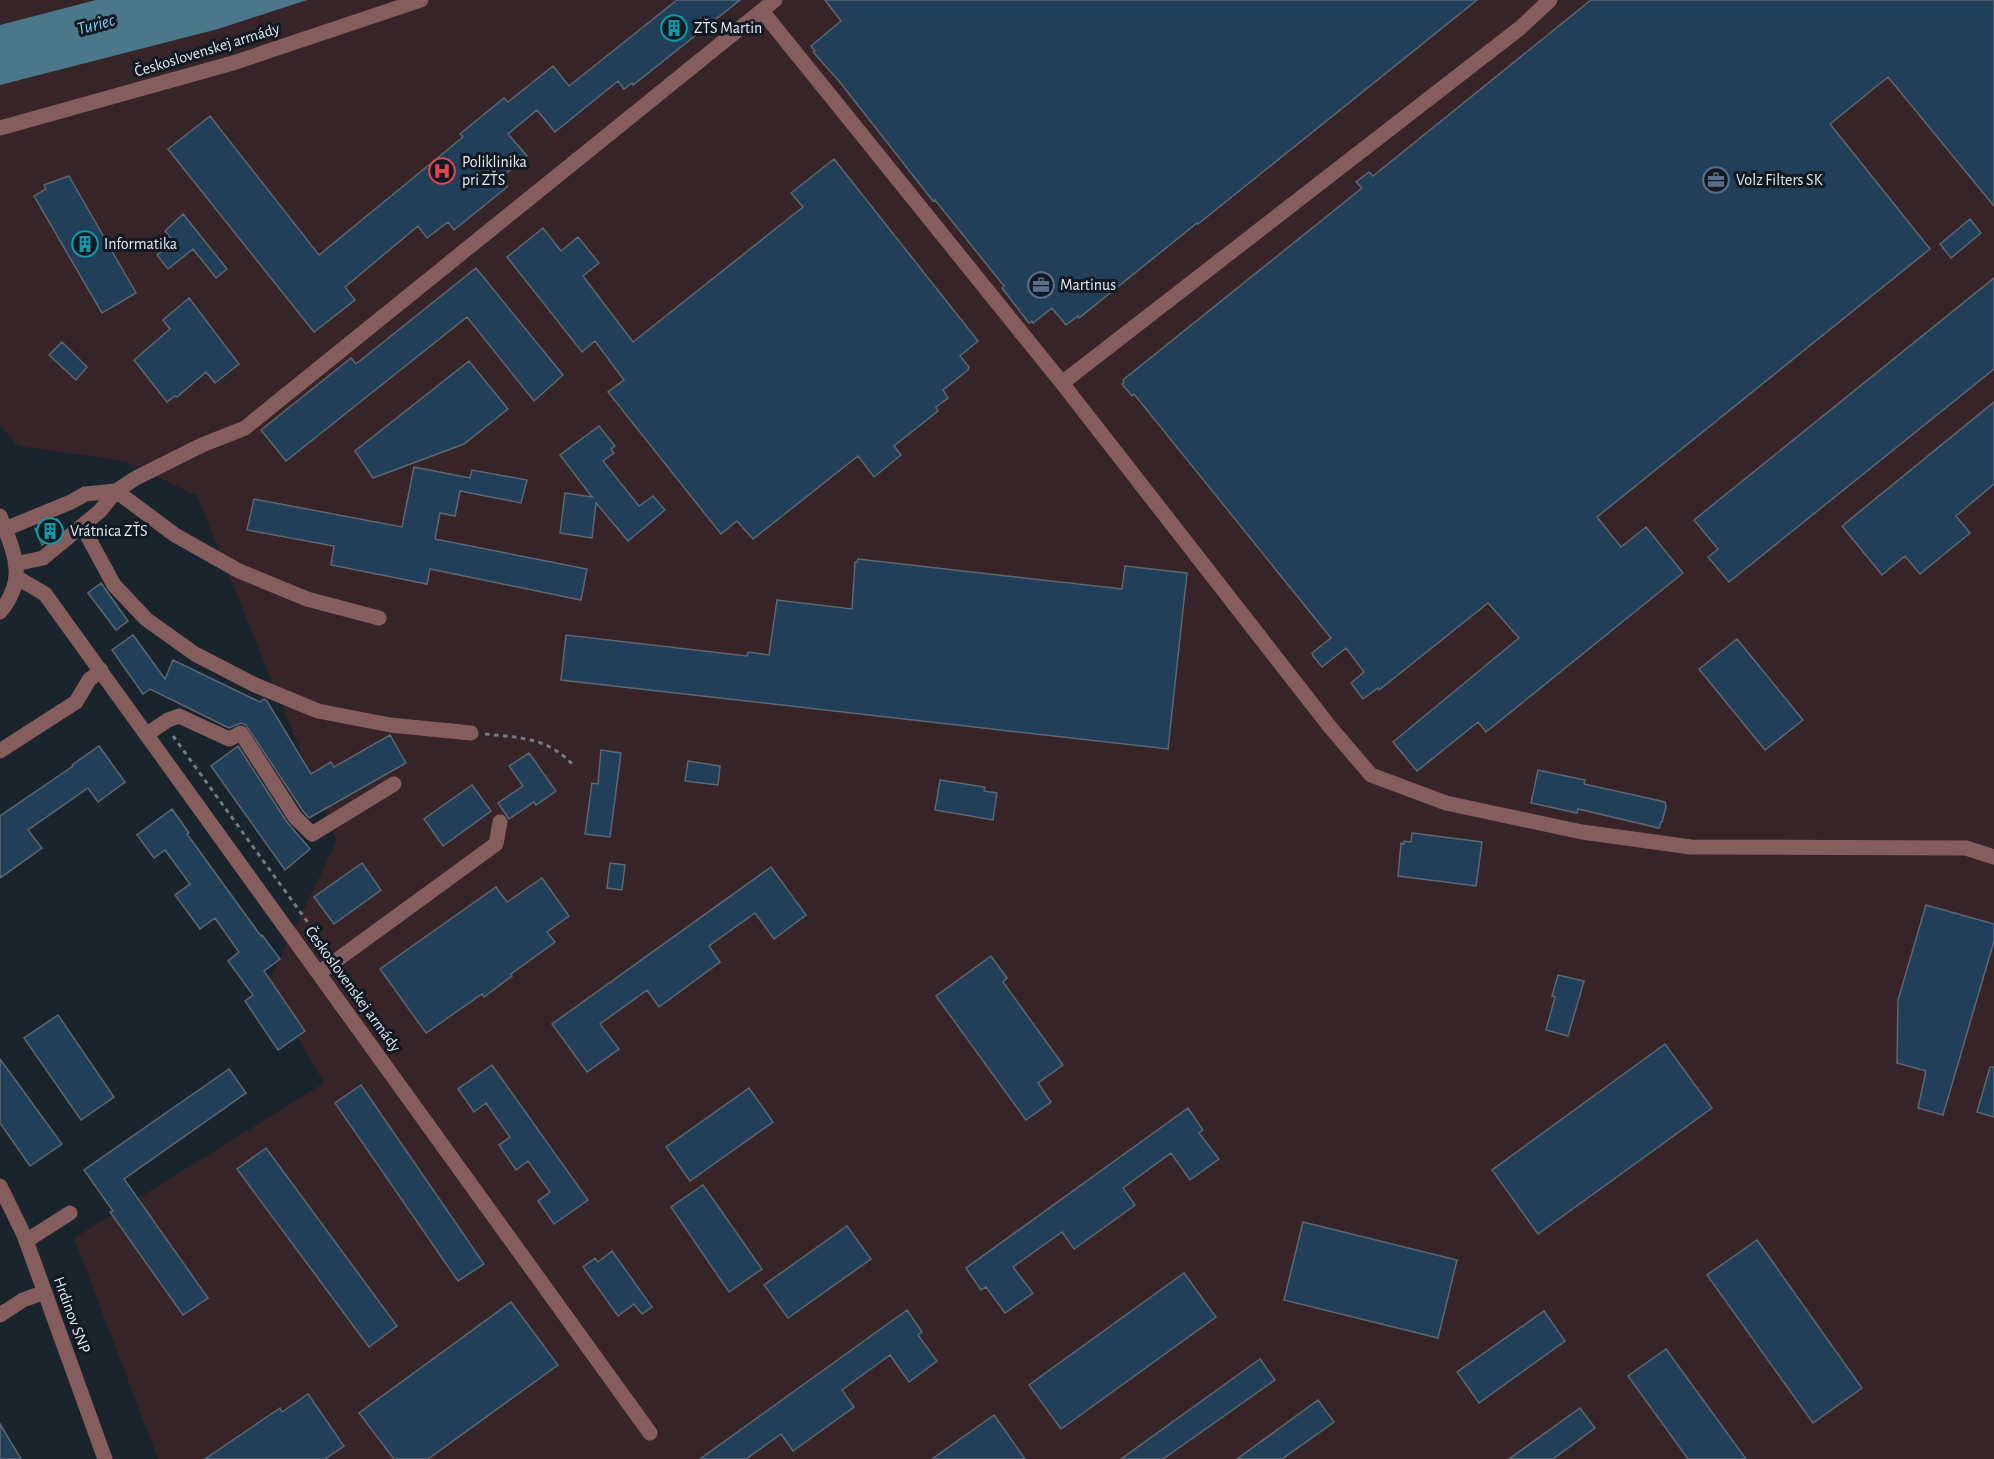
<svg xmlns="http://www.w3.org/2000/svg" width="1994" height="1459" viewBox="0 0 1994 1459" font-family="'Alegreya Sans',sans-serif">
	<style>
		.industrial { fill: #372428 }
		.water { fill: #4a788a }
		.building { fill: #223f59; stroke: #5c6771; stroke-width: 1.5 }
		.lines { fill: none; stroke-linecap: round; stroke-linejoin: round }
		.path { stroke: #727b82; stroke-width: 3; stroke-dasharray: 4.5 4.5; stroke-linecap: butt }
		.minor { stroke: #865d5d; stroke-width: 15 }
		.labels { text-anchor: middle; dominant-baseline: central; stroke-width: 6; stroke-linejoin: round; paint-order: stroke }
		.poi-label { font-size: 16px; fill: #e4ebf1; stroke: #111a23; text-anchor: start }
		.street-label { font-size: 16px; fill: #e4ebf1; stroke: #111a23 }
		.water-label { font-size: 18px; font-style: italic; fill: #81d0ed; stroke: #111a23 }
	</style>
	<rect width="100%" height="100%" fill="#1a242d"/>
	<path class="industrial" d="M0 0H1994V1459H158L74 1238 324 1083 267 984 337 841 197 496 125 461 18 446 0 425Z"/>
	<path class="water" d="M96 0H307L218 29 0 85V25Z"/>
	<path class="building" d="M677 0H740L633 85 632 83 624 89 618 81 555 132 537 110 508 134 527 156 504 175 507 187 454 230 448 222 427 238 418 226 345 287 355 300 314 332 168 149 210 116 319 255 463 137 460 134 504 98 508 102 553 66 569 86Z
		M825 0H1477L1198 224 1197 223 1079 318 1078 316 1066 325 1052 308 1033 323 1032 321 1029 323 1002 288 1004 286 935 200 933 201 839 81 813 52 815 51 811 46 841 21Z
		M1591 0H1994V206L1888 77 1830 124 1930 249 1597 517 1621 547 1646 527 1683 573 1486 732 1478 722 1417 771 1393 742 1519 638 1488 603 1379 690 1378 688 1363 699 1351 683 1364 672 1346 648 1322 667 1313 656 1312 653 1331 638 1134 394 1132 396 1122 384 1124 382 1123 380 1362 188 1356 182 1369 172 1373 176Z
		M834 159 978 341 960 356 969 367 968 370 943 390 948 398 936 407 938 411 894 446 901 455 874 477 858 456 753 539 737 521 721 534 608 392 624 380 595 341 582 352 507 257 543 228 561 251 578 237 599 263 583 276 633 342 803 207 791 193Z
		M69 176 136 293 102 313 34 196 46 189 44 185Z
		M183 214 227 269 216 278 193 249 168 269 157 255 174 242 165 231Z
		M1970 219 1981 233 1951 258 1940 244Z
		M476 268 563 375 534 401 467 317 286 461 261 430 351 358 356 364Z
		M1994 278V369L1729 582 1708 557 1718 549 1694 520Z
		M189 298 239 364 215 383 206 372 177 397 175 396 167 402 134 360 170 329 163 320Z
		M62 342 87 367 76 380 49 355Z
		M469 361 508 409 464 444 373 478 355 451Z
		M1994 402V484L1956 516 1970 533 1920 574 1905 556 1882 575 1842 526Z
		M599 426 615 446 611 449 614 453 603 461 639 506 653 496 665 510 628 541 596 503 592 538 560 533 565 493 592 497 560 455Z
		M414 467 470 478 472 470 527 480 521 503 460 491 455 516 440 513 435 539 587 569 581 600 430 569 427 584 331 565 334 546 247 530 254 499 402 527Z
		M57 519 63 529 42 545 35 529Z
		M858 559 1122 589 1125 566 1187 573 1168 749 561 680 566 635 747 656 748 652 769 655 777 600 852 609 855 562H857Z
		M101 583 128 621 116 630 88 593Z
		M133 635 165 679 173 660 260 702 264 699 267 701 311 774 331 762 334 767 390 735 406 763 309 818 303 811 246 725 241 723 229 728 150 689 143 694 112 650Z
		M1737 639 1803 720 1765 750 1699 669Z
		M99 746 125 782 98 802 88 788 28 830 42 848 0 878V816L73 766 72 765Z
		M238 746 287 822 310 849 285 870 211 766Z
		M601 750 621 753 610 837 585 834 592 783 598 784Z
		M529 753 556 791 536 805 534 802 509 819 498 803 523 786 509 766Z
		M688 761 720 766 718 785 685 781Z
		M1538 770 1585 780 1584 784 1665 802 1666 807 1662 822H1661L1659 828 1578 809 1577 813 1531 803Z
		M940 780 985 787 984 791 997 793 993 820 935 810Z
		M472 785 491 811 443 846 424 819Z
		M172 809 189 833 187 834 261 936 262 935 280 959 264 971 305 1031 278 1050 245 1001 253 995 228 961 239 952 215 918 200 929 175 895 190 884 165 850 154 858 137 835Z
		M1412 833 1482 842 1476 886 1398 876 1401 843 1404 844V841L1411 842Z
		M362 863 381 890 334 924 314 897Z
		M610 863 625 865 622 890 607 888Z
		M771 867 806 915 774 939 755 913 709 946 720 962 659 1007 647 990 600 1024 619 1049 587 1072 552 1024Z
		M542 878 569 916 547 932 555 942 511 974 512 976 484 997 482 994 426 1033 380 969 496 887 507 902Z
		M1926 905 1994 924V941L1943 1115 1918 1108 1926 1071 1897 1063 1898 1000Z
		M991 956 1007 978 1003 982 1063 1065 1038 1083 1051 1102 1026 1120 936 996Z
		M1558 975 1584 981 1568 1036 1546 1030 1555 997 1552 996Z
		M58 1015 114 1097 81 1120 24 1038Z
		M1665 1044 1712 1108 1538 1234 1492 1170Z
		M0 1059 62 1144 30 1166 0 1123Z
		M492 1065 588 1200 554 1224 538 1201 550 1192 528 1161 516 1170 499 1145 510 1137 486 1103 474 1112 458 1089Z
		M1990 1067H1994V1117L1977 1112Z
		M229 1069 246 1093 124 1179 208 1298 183 1315 110 1212 113 1211 84 1170Z
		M361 1085 484 1264 458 1281 335 1103Z
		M749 1088 773 1122 690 1181 666 1147Z
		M1188 1108 1203 1130 1199 1133 1219 1159 1190 1180 1171 1153 1123 1188 1135 1205 1109 1224 1074 1249 1062 1232 1013 1267 1033 1293 1005 1313 986 1287 981 1290 966 1268Z
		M266 1148 397 1326 369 1347 237 1169Z
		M703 1185 762 1269 729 1292 671 1207Z
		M1303 1222 1457 1260 1438 1338 1284 1300Z
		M847 1226 871 1259 788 1318 764 1285Z
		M1757 1240 1862 1388 1813 1423 1707 1275Z
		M612 1251 652 1307 642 1314 634 1304 618 1316 583 1267 595 1258 598 1262Z
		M1184 1273 1216 1317 1061 1429 1029 1385Z
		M511 1302 558 1365 428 1459H394L359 1413Z
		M907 1310 922 1332 918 1335 937 1361 909 1382 890 1355 842 1390 854 1407 793 1451 781 1434 746 1459H700Z
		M1544 1311 1565 1341 1479 1403 1457 1372Z
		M1666 1349 1746 1459H1688L1628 1376Z
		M1260 1359 1275 1380 1163 1459H1121Z
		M308 1394 344 1446 325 1459H205L280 1408 282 1412Z
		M1318 1400 1334 1422 1282 1459H1237Z
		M1580 1408 1595 1428 1553 1459H1509Z
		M994 1415 1025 1459H932Z
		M0 1424 21 1459H0Z"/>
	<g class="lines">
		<path class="path" d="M485 734C522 738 548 737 575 767
			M173 736 327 949"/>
		<path class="minor" d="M762 11 1062 383 1520 28 1550 0
			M0 128 233 63 421 0
			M1062 383 1330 727 1371 775 1446 803 1582 832 1691 847 1966 848 1994 857
			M0 516C14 553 28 578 0 612
			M82 526 114 585 146 619 195 654 255 685 318 711 390 725 471 733
			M5 529 71 502 85 494 116 491 136 478 202 445 245 428 775 0
			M15 564 43 558 100 511 116 491 175 535 239 571 307 599 379 618
			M16 577 45 594 650 1433
			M147 734 168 720 179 716 229 739 241 733 295 817 312 834 394 784
			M0 751 76 702 89 680 101 670
			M319 973 496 844 500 822
			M0 1186 24 1235 105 1459
			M26 1241 70 1213
			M0 1315 23 1300 45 1292"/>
	</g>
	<defs>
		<g id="building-ring" transform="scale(1.35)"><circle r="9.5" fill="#111a23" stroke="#0f9aa8" stroke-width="1.5"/><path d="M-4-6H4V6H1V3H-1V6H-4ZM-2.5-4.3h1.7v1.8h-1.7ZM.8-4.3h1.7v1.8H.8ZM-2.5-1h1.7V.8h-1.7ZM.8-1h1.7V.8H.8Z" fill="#0f9aa8"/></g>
		<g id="hospital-ring" transform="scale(1.35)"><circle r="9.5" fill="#111a23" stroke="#e0444e" stroke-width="1.5"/><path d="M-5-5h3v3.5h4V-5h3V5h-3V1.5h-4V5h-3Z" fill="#e0444e"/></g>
		<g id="office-ring" transform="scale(1.35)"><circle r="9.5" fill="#111a23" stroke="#5c6f8a" stroke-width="1.5"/><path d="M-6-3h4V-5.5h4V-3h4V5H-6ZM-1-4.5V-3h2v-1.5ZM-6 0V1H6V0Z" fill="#5c6f8a"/></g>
	</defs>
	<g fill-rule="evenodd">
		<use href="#building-ring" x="674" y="28"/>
		<use href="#hospital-ring" x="442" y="171"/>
		<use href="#office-ring" x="1716" y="180"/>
		<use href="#building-ring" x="85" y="244"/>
		<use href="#office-ring" x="1041" y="285"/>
		<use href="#building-ring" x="50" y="531"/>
	</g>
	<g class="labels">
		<g class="poi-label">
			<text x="694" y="28">ZŤS Martin</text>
			<text x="462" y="162">Poliklinika<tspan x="462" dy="18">pri ZŤS</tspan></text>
			<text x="1736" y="180">Volz Filters SK</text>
			<text x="104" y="244">Informatika</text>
			<text x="1060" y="285">Martinus</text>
			<text x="70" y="531">Vrátnica ZŤS</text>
		</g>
		<g class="street-label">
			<text transform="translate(207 50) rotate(-17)">Československej armády</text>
			<text transform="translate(353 989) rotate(54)">Československej armády</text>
			<text transform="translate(72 1315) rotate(70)">Hrdinov SNP</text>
		</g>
		<g class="water-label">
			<text transform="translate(96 25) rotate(-15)">Turiec</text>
		</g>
	</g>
</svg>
